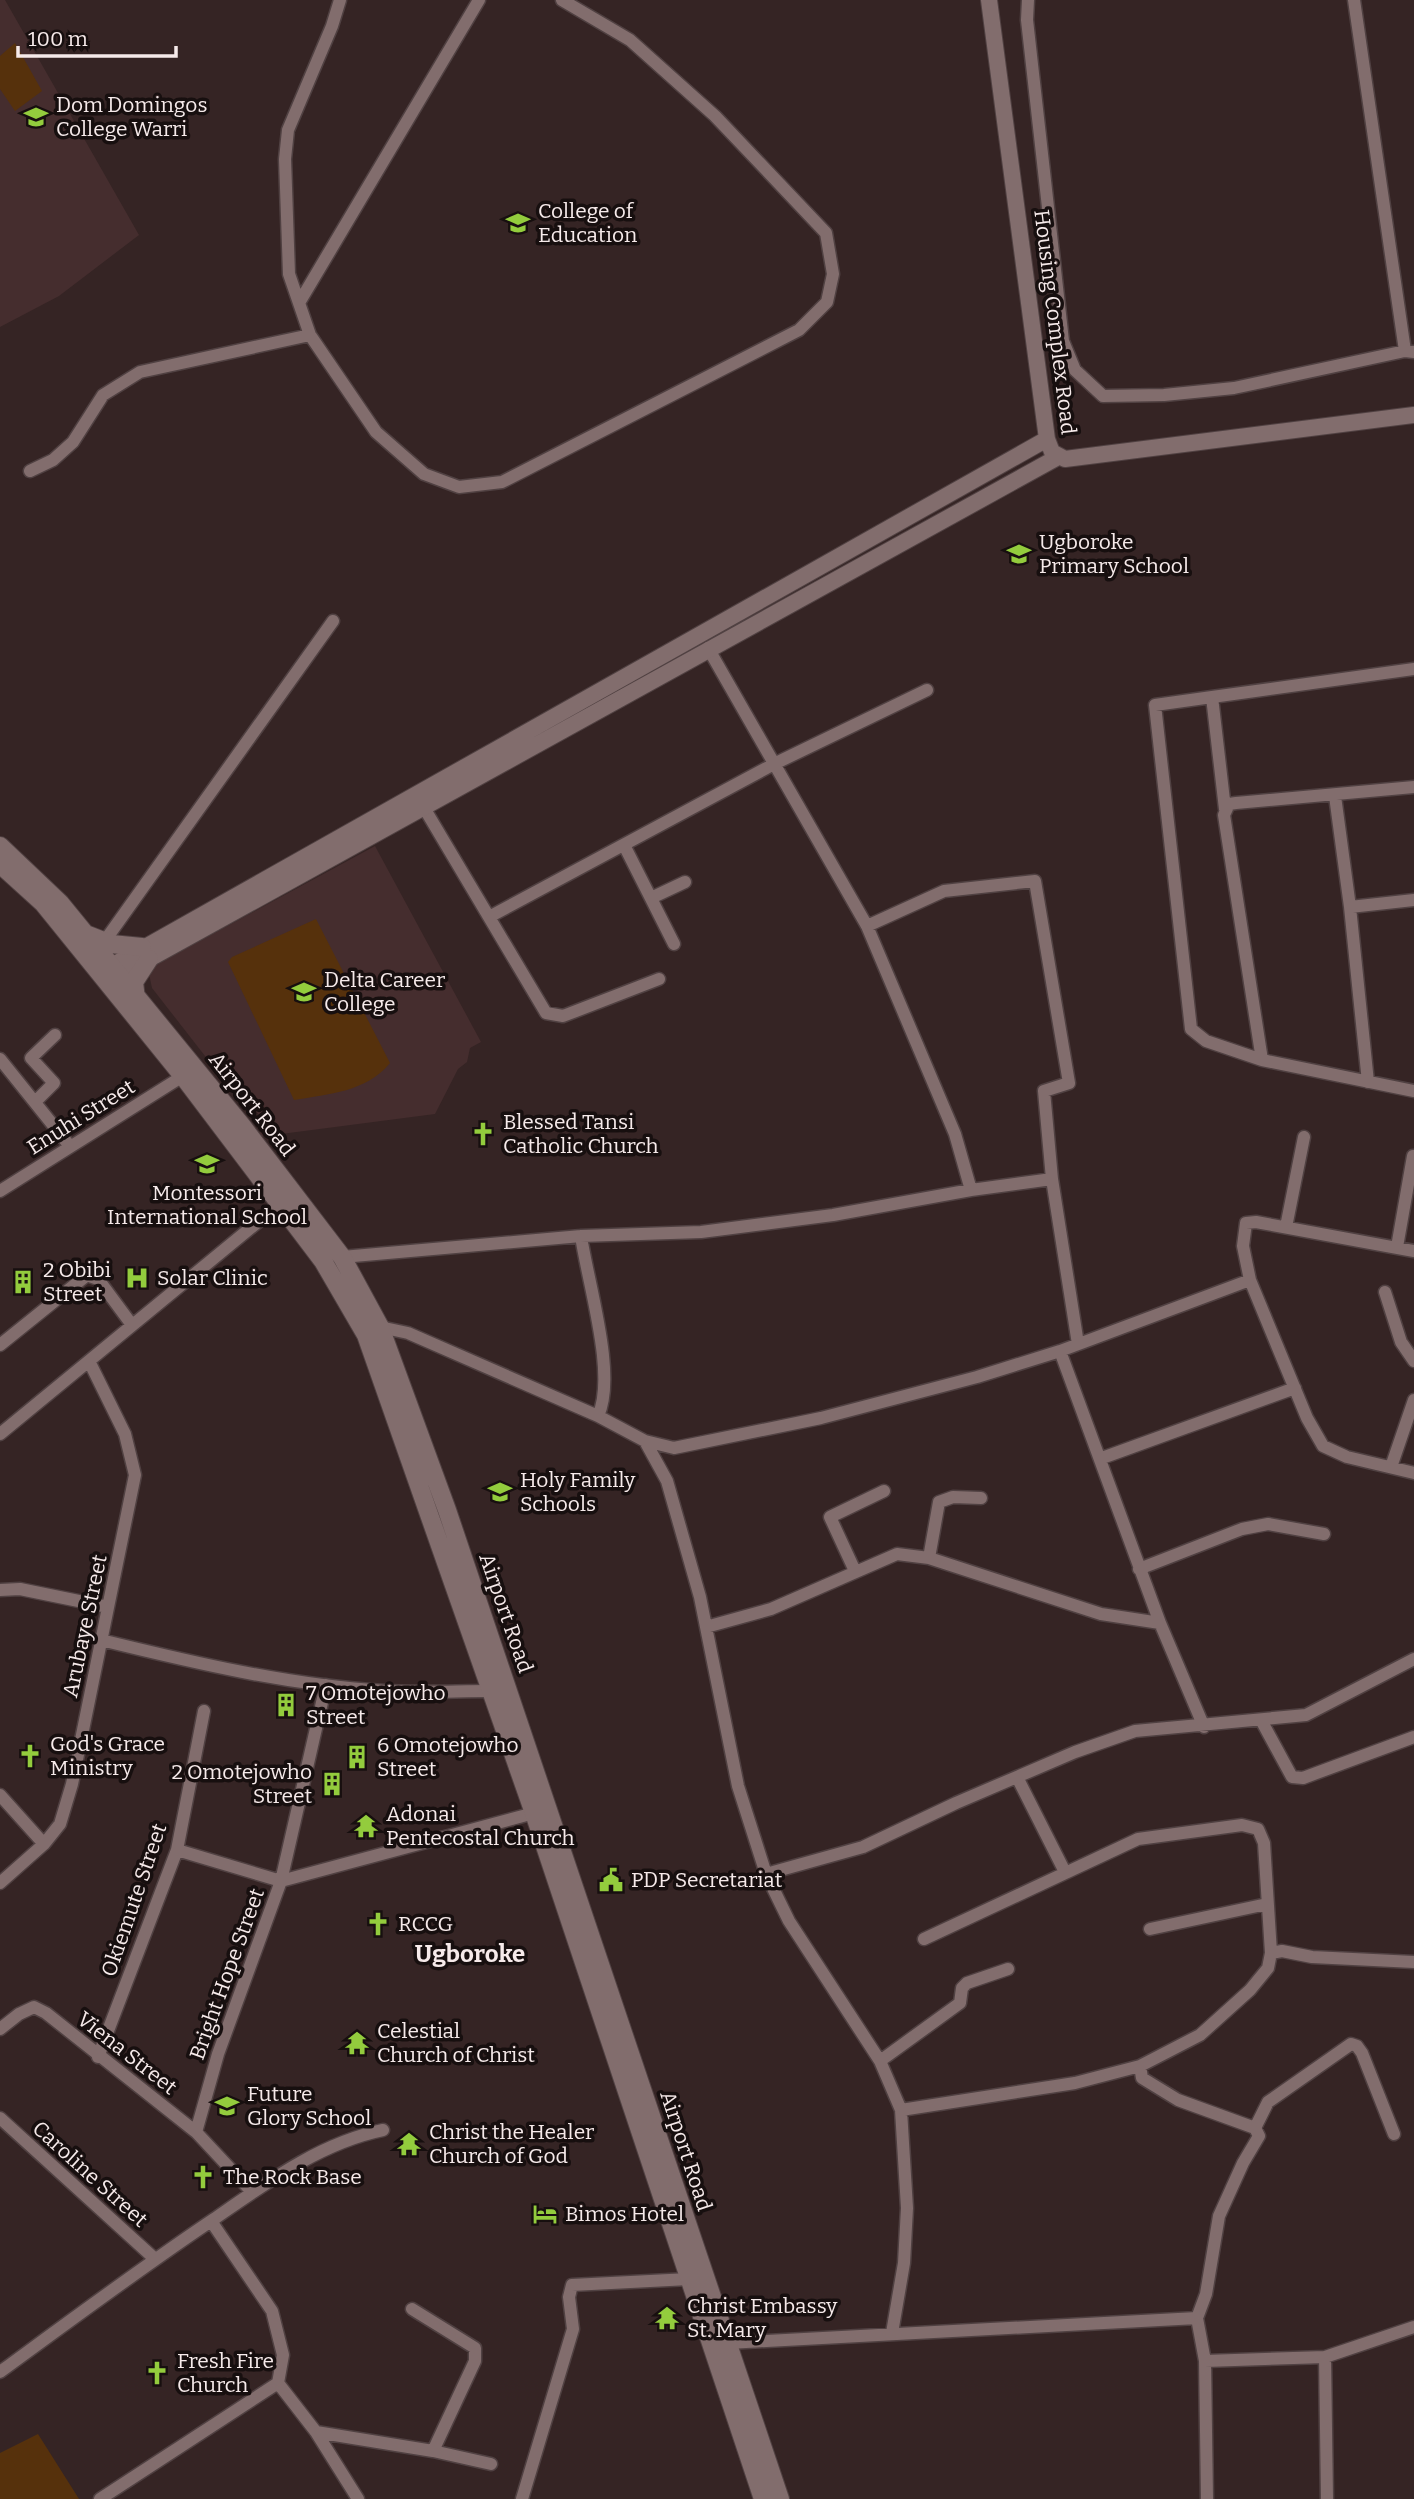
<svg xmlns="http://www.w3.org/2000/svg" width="1414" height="2499" viewBox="0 0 1414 2499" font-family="Bitter,serif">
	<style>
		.built { fill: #452d2e }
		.green { fill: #56310c }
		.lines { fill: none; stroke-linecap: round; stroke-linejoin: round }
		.minor-casing { stroke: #504142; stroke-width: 15 }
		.tertiary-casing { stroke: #504142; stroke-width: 18 }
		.secondary-casing { stroke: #504142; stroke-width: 20 }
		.minor { stroke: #826d6d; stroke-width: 12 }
		.tertiary { stroke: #826d6d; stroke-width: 16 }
		.secondary { stroke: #826d6d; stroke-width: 18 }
		.labels { text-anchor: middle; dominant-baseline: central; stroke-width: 7; stroke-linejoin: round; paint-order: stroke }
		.poi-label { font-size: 21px; fill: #f6eaea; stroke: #170f0f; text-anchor: start }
		.street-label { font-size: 21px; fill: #f6eaea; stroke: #170f0f }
		.quarter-label { font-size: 24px; font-weight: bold; fill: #f6eaea; stroke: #170f0f }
	</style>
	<rect width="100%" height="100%" fill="#352424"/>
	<path class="built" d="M0 0H5L139 235 59 296 0 327Z
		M375 846 481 1042 470 1048 467 1062 458 1069 435 1114 258 1137 263 1120 256 1111 251 1115 152 988 148 969Z"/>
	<path class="green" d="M15 43 42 91 15 111 0 89V56Z
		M316 919 390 1063C366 1092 329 1094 294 1100L228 962 232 957Z
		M38 2434 79 2499H0V2453Z"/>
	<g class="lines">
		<g class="minor-casing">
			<path id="minor" d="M340 0 332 26 288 130 285 159 289 274 310 335 376 432 424 474 459 487 502 482 799 330 827 302 833 274 826 233 715 116 630 40 562 0
				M1028 0 1027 20 1063 341 1075 370 1103 396 1164 395 1234 388 1405 351 1414 352
				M1354 0 1405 351
				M299 303 479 0
				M30 471 53 460 73 442 103 395 140 372 310 335
				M708 648 867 926 955 1134 971 1190
				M1212 697 1414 669
				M1414 787 1236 803 1229 804 1224 815 1262 1060 1414 1091
				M1335 796 1350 907 1414 900
				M423 806 546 1013 563 1016 659 979
				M1225 809 1212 697 1155 705 1191 1029 1206 1041 1262 1060
				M624 845 674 944
				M651 898 685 882
				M1350 907 1368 1082
				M489 917 774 764 927 690
				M867 926 944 891 1035 881 1069 1083 1044 1091 1052 1179 1078 1344
				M104 942 333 621
				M0 1059 69 1145
				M35 1102 54 1083 31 1058 55 1035
				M0 1191 183 1076
				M1286 1227 1304 1137
				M581 1236C588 1284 617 1375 598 1416
				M1397 1247 1413 1156
				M1414 1251 1256 1222 1246 1223 1243 1246 1250 1280 1307 1418 1323 1446 1347 1457 1414 1473
				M342 1257 581 1236 701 1232 833 1215 971 1190 1052 1179
				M1385 1292 1401 1342 1414 1361
				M380 1327 408 1333 598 1416 645 1441 667 1481 700 1597 738 1786 766 1874 789 1921 880 2061 901 2110 907 2208 904 2263 892 2333
				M0 1345 87 1275 98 1279 132 1325
				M1060 1351 1160 1623 1204 1727
				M0 1434 281 1203
				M645 1441 674 1448 821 1418 977 1377 1060 1351 1250 1280
				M1102 1458 1295 1388
				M1391 1467 1414 1400
				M929 1558 939 1502 953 1497 981 1498
				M1139 1569 1242 1529 1268 1524 1324 1534
				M855 1571 830 1517 884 1491
				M0 1590 20 1589 108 1607
				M706 1627 771 1609 897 1554 929 1558 1101 1614 1160 1623
				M101 1640C195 1663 288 1685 385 1691 420 1693 456 1691 491 1691
				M1261 1720 1292 1777 1303 1778 1414 1737
				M1018 1779 1065 1872
				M0 1795 44 1844
				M177 1850 281 1881 326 1685
				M766 1874 863 1847 956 1803 1075 1752 1135 1731 1306 1715 1414 1659
				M0 1883 44 1844 60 1824 72 1784 135 1475 125 1434 89 1361
				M1150 1929 1267 1904
				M924 1939 1138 1839 1242 1825 1258 1829 1264 1843 1271 1953
				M0 2029 19 2014 34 2007 46 2013 196 2132
				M98 2057 177 1850 204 1711
				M880 2061 960 2003 962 1988 967 1983 1008 1969
				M1140 2066 1142 2078 1178 2100 1255 2128
				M901 2110 1075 2083 1140 2066 1200 2035 1250 1990 1268 1968 1271 1953 1282 1951 1312 1957 1414 1962
				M0 2118 155 2259
				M252 2192 196 2132 218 2054 281 1881 534 1813
				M211 2221 272 2311 283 2355 278 2383 316 2432 358 2499
				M728 2343 1197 2318
				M1325 2357 1327 2499
				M1205 2361 1325 2357 1414 2327
				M0 2372C71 2320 141 2268 214 2219 266 2183 320 2143 383 2130
				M316 2432 433 2451 475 2361V2348L412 2309
				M433 2451 491 2464
				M100 2499 278 2383
				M522 2499 573 2329 569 2297 572 2285 689 2279
				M1207 2499 1205 2361 1197 2318 1206 2294 1219 2216 1243 2163 1259 2136 1255 2128 1268 2102 1351 2044 1357 2046 1362 2053 1394 2134"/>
		</g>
		<g class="tertiary-casing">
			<path id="tertiary" d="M989 0 1047 439 1052 452 1065 459 1414 415
				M101 972 1047 439
				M113 984 149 959 1058 457"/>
		</g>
		<g class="secondary-casing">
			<path id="secondary" d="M0 846 60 903 242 1126 342 1257 380 1327 447 1510 780 2499
				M0 864 43 903 183 1076 323 1261 366 1335 534 1813 763 2499
				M88 935 111 944 142 947
				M136 999 134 982 149 959"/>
		</g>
		<use href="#minor" class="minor"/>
		<use href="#tertiary" class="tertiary"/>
		<use href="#secondary" class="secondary"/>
	</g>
	<defs>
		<g id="school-bare" transform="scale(1.89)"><path d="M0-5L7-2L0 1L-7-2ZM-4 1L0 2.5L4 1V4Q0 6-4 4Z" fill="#93cc3d" stroke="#170f0f" stroke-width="2.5" paint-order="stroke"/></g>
		<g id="church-bare" transform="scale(1.89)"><path d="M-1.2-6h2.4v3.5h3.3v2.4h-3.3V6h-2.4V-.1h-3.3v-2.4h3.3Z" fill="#93cc3d" stroke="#170f0f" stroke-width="2.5" paint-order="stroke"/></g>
		<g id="hospital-bare" transform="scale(1.89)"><path d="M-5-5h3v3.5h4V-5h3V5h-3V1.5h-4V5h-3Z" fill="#93cc3d" stroke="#170f0f" stroke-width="2.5" paint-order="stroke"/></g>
		<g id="building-bare" transform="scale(1.89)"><path d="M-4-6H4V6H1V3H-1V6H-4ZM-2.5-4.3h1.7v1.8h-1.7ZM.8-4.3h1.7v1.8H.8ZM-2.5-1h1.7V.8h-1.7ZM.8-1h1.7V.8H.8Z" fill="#93cc3d" stroke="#170f0f" stroke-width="2.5" paint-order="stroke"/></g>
		<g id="temple-bare" transform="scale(1.89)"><path d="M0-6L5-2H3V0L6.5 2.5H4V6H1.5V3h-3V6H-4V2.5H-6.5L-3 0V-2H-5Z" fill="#93cc3d" stroke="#170f0f" stroke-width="2.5" paint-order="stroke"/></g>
		<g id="civic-bare" transform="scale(1.89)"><path d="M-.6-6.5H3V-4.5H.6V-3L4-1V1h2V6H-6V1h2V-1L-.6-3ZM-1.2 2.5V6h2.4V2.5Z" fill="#93cc3d" stroke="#170f0f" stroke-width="2.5" paint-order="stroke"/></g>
		<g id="hotel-bare" transform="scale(1.89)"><path d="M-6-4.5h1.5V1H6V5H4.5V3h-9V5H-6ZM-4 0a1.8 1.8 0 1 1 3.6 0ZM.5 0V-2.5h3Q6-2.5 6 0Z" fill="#93cc3d" stroke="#170f0f" stroke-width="2.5" paint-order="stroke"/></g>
	</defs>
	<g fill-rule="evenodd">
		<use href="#school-bare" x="36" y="117"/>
		<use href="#school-bare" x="518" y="223"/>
		<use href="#school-bare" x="1019" y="554"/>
		<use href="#school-bare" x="304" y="992"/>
		<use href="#church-bare" x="483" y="1134"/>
		<use href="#school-bare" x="207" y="1164"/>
		<use href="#hospital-bare" x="137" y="1278"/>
		<use href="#building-bare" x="23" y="1282"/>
		<use href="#school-bare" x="500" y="1492"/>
		<use href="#building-bare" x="286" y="1705"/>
		<use href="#church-bare" x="30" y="1756"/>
		<use href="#building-bare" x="357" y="1757"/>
		<use href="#building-bare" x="332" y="1784"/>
		<use href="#temple-bare" x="366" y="1826"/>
		<use href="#civic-bare" x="611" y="1880"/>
		<use href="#church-bare" x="378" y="1924"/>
		<use href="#temple-bare" x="357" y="2043"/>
		<use href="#school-bare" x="227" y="2106"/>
		<use href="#temple-bare" x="409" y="2144"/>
		<use href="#church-bare" x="203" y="2177"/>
		<use href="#hotel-bare" x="545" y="2214"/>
		<use href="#temple-bare" x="667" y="2318"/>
		<use href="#church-bare" x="157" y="2373"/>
	</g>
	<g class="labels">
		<g class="poi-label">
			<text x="56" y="105">Dom Domingos<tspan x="56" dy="24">College Warri</tspan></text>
			<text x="538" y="211">College of<tspan x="538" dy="24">Education</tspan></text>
			<text x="1039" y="542">Ugboroke<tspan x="1039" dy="24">Primary School</tspan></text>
			<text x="324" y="980">Delta Career<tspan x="324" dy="24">College</tspan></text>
			<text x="503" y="1122">Blessed Tansi<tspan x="503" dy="24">Catholic Church</tspan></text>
			<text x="207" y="1193" text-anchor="middle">Montessori<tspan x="207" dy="24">International School</tspan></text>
			<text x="43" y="1270">2 Obibi<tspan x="43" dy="24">Street</tspan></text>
			<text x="157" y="1278">Solar Clinic</text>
			<text x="520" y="1480">Holy Family<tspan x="520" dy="24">Schools</tspan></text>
			<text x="306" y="1693">7 Omotejowho<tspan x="306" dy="24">Street</tspan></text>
			<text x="50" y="1744">God's Grace<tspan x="50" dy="24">Ministry</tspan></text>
			<text x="377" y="1745">6 Omotejowho<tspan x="377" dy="24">Street</tspan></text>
			<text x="312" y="1772" text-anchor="end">2 Omotejowho<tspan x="312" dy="24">Street</tspan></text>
			<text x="386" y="1814">Adonai<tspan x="386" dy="24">Pentecostal Church</tspan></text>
			<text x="631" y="1880">PDP Secretariat</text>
			<text x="398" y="1924">RCCG</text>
			<text x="377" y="2031">Celestial<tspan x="377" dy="24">Church of Christ</tspan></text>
			<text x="247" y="2094">Future<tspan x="247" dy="24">Glory School</tspan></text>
			<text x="429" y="2132">Christ the Healer<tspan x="429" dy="24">Church of God</tspan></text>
			<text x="223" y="2177">The Rock Base</text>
			<text x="565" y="2214">Bimos Hotel</text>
			<text x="687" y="2306">Christ Embassy<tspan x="687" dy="24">St. Mary</tspan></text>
			<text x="177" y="2361">Fresh Fire<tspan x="177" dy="24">Church</tspan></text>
		</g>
		<g class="street-label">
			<text transform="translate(1055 322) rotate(83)">Housing Complex Road</text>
			<text transform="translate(252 1104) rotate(52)">Airport Road</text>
			<text transform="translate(81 1117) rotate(-32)">Enuhi Street</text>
			<text transform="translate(506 1613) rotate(71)">Airport Road</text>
			<text transform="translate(85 1626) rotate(-78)">Arubaye Street</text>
			<text transform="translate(134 1900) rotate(-71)">Okiemute Street</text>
			<text transform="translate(227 1974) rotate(-70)">Bright Hope Street</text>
			<text transform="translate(127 2053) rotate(38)">Viena Street</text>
			<text transform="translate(686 2151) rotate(72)">Airport Road</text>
			<text transform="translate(90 2174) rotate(42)">Caroline Street</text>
		</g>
		<g class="quarter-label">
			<text x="470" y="1954">Ugboroke</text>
		</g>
	</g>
	<path d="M18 46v10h158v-10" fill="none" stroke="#f6eaea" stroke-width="3.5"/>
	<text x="28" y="46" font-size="21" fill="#f6eaea" stroke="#170f0f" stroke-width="5" paint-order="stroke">100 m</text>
</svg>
